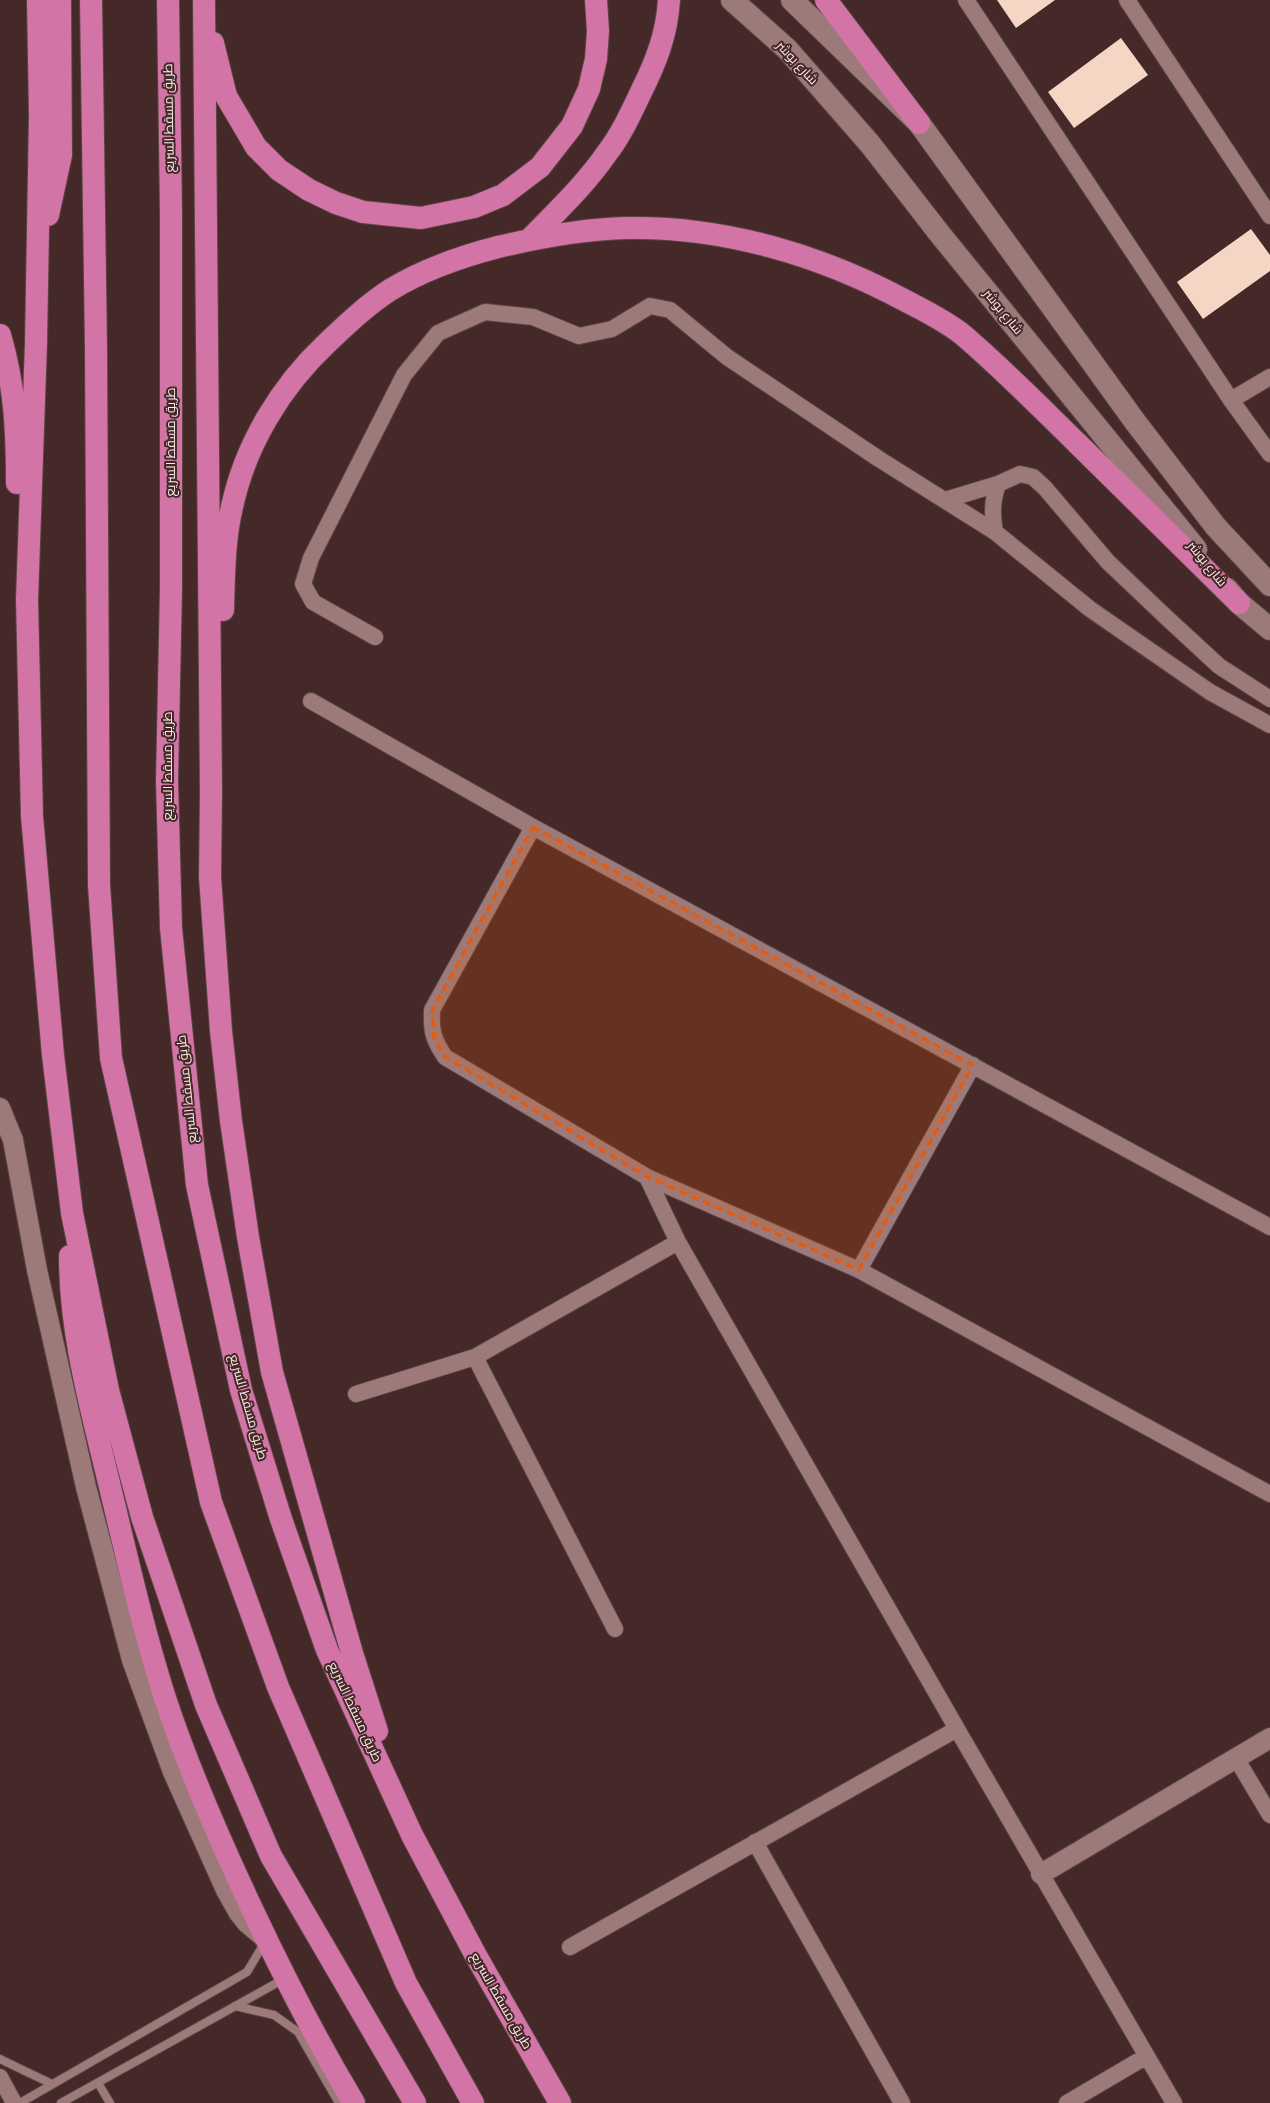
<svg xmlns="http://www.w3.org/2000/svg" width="1270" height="2103" viewBox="0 0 1270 2103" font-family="Spectral,Cairo,serif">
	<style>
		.building { fill: #f5d6c4 }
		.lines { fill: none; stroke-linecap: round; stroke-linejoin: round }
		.service-casing { stroke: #5c4445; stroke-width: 10 }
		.minor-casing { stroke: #5c4445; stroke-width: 18 }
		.tertiary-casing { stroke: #5c4445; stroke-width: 22 }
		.secondary-casing { stroke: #5c4445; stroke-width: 24 }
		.motorway-casing { stroke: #5c4445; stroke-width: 24 }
		.service { stroke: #9c7a79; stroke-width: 8 }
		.minor { stroke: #9c7a79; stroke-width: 16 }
		.tertiary { stroke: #9c7a79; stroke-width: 20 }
		.secondary { stroke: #9c7a79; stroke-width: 22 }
		.motorway { stroke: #d274a6; stroke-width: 22 }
		.marked { fill: #e8590c; fill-opacity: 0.2; stroke: #e8590c; stroke-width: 3; stroke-dasharray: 8 5; stroke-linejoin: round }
		.labels { text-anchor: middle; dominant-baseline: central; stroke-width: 4; stroke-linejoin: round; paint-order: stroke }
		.street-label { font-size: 13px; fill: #fce9e8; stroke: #452828 }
	</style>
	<rect width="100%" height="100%" fill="#452828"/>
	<path class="building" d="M997 0H1055L1016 28Z
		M1121 38 1148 75 1074 128 1048 92Z
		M1251 229 1270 255V271L1203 319 1177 282Z"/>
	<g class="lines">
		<g class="service-casing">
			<path id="service" d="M235 2006 274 2015 298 2032 339 2103
				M0 2059 52 2084
				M98 2083 110 2103
				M20 2103 247 1972 265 1942
				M61 2103 284 1979"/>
		</g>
		<g class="minor-casing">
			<path id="minor" d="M966 0 1231 400 1270 454
				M1127 0 1270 216
				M1231 400 1270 377
				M945 500 998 484 1020 474 1033 477 1045 488 1108 562 1167 618 1219 666 1270 699
				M995 532C992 514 992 501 998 484
				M375 637 313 602 303 584 311 558 404 375 438 333 485 312 533 317 579 336 612 329 650 306 670 310 727 357 879 459 995 532 1090 609 1210 692 1270 725
				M311 701 533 827 1270 1227
				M533 827 432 1010C431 1031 433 1039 445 1057L647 1177 859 1270
				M973 1065 859 1270 1270 1494
				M678 1242 957 1729
				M475 1357 615 1629
				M356 1394 475 1357 678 1242 647 1177
				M1236 1758 1270 1815
				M755 1842 902 2103
				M570 1947 957 1729 1174 2103
				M0 2077 14 2103
				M1067 2103 1147 2056"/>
		</g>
		<g class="tertiary-casing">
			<path id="tertiary" d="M0 1108 13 1140 37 1270 86 1487 132 1660 173 1772 226 1890 239 1913 247 1923 267 1940
				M1041 1874 1270 1738"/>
		</g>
		<g class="secondary-casing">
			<path id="secondary" d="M732 0 787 49 870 144 939 233 1196 549
				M792 0 919 123 1136 423 1216 527 1270 585
				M1227 589 1239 603 1270 629"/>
		</g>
		<g class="motorway-casing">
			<path id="motorway" d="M38 0 40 115 36 343 27 600 32 816 53 1055 72 1213 108 1390 142 1517 206 1705 271 1856 415 2103
				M91 0 96 348 99 885 111 1058 211 1502 278 1687 406 1983 473 2103
				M168 0 171 212V588L167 781 171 928 197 1185 241 1390 281 1519 327 1650 412 1835 475 1954 560 2103
				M204 0 211 793 210 877 221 1031 231 1121 248 1237 272 1372 352 1653 377 1731
				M826 0 919 123
				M213 43 226 96 256 147 279 170 309 190 336 203 363 212 421 218 474 207 503 195 540 167 572 126 589 89 596 59 598 31 596 0
				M48 215 61 155 60 0
				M530 239C557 211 585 185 607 153 621 135 631 113 641 92 656 62 667 34 669 0
				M0 335C15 387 17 430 17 483
				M223 610C224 576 224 540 232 507 245 445 281 386 327 343 347 324 367 305 390 290 421 271 463 256 498 247 540 237 584 229 627 228 723 226 820 255 904 300 923 310 946 321 963 335 1003 369 1040 407 1078 444 1131 497 1185 550 1239 603
				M70 1256C70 1336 92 1411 110 1487 127 1558 143 1629 165 1698 189 1771 220 1841 253 1911 284 1977 317 2041 354 2103"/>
		</g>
		<use href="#service" class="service"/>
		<use href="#minor" class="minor"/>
		<use href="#tertiary" class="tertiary"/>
		<use href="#secondary" class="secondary"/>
		<use href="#motorway" class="motorway"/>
	</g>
	<path class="marked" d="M533 827 973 1065 859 1270 647 1177 445 1057 434 1040 432 1010Z"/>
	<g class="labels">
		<g class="street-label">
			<text transform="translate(797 63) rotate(47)">شارع بوشر</text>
			<text transform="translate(169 118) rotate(-91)">طريق مسقط السريع</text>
			<text transform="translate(1003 312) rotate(51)">شارع بوشر</text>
			<text transform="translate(171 442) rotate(-90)">طريق مسقط السريع</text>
			<text transform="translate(1207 564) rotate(51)">شارع بوشر</text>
			<text transform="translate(168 766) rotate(-90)">طريق مسقط السريع</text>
			<text transform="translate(187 1089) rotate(-96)">طريق مسقط السريع</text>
			<text transform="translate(248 1407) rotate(74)">طريق مسقط السريع</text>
			<text transform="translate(355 1712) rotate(65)">طريق مسقط السريع</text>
			<text transform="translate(501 2001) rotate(60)">طريق مسقط السريع</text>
		</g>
	</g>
</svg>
